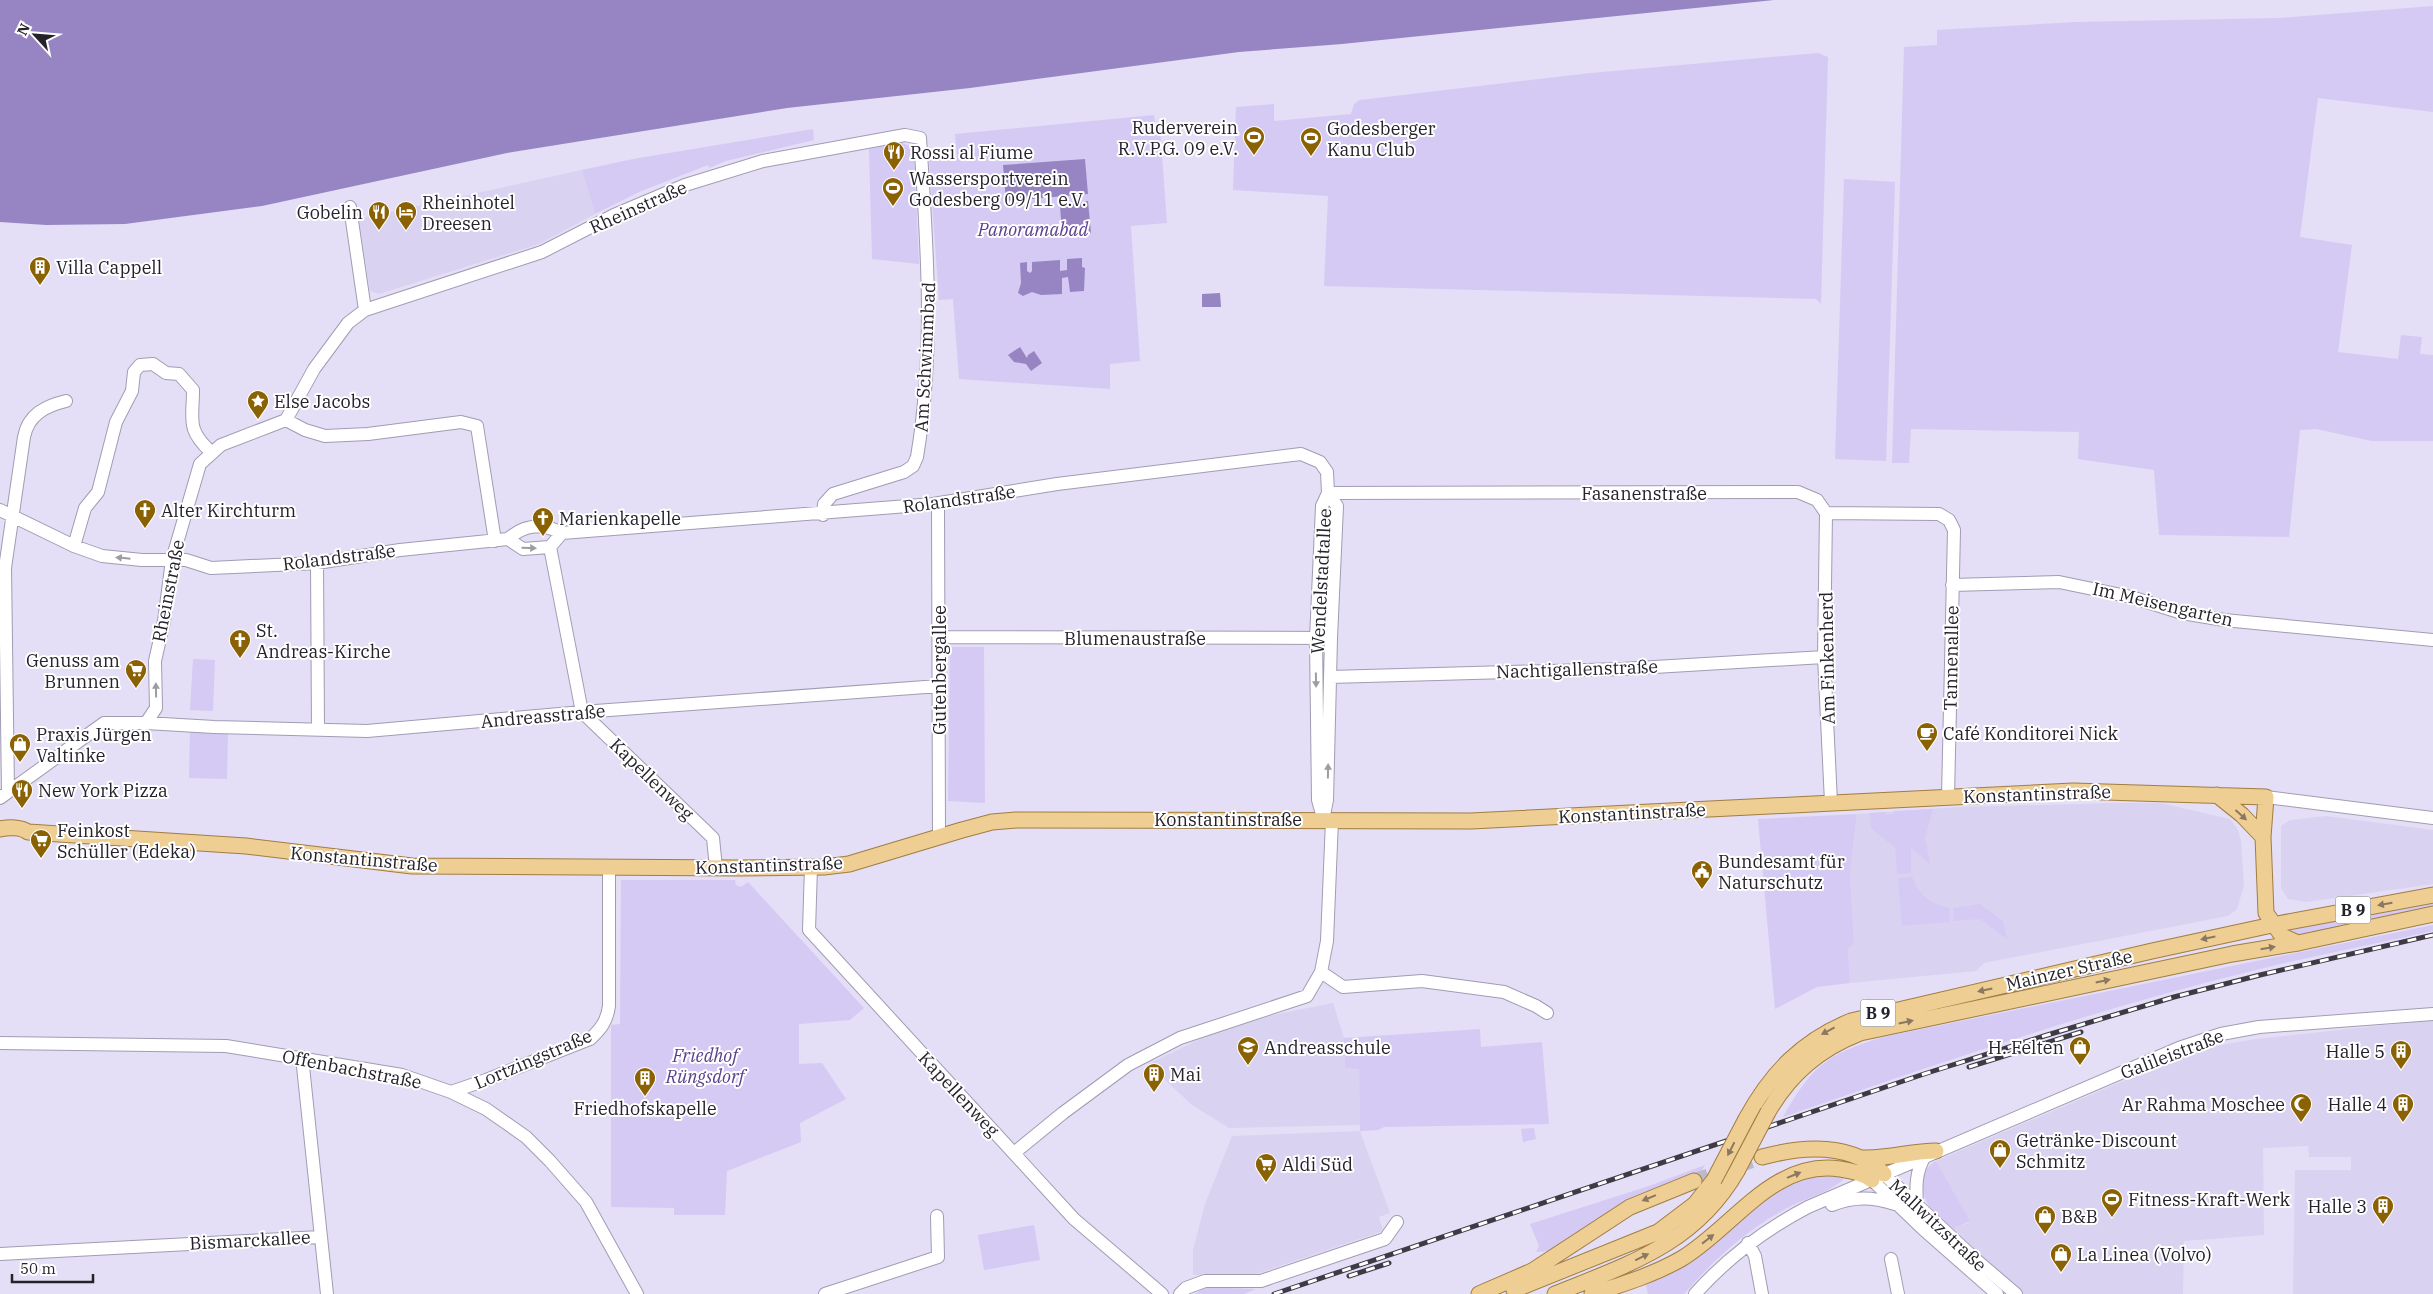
<svg xmlns="http://www.w3.org/2000/svg" width="2433" height="1294" viewBox="0 0 2433 1294" font-family="'IBM Plex Serif',serif">
	<style>
		.built { fill: #dad2f1 }
		.green { fill: #d5caf4 }
		.water { fill: #9785c3 }
		.lines { fill: none; stroke-linecap: round; stroke-linejoin: round }
		.major-tunnel { stroke: #beb8cd; stroke-width: 15; stroke-dasharray: 15 8; stroke-linecap: butt }
		.minor-casing { stroke: #a29cb2; stroke-width: 14 }
		.major-casing { stroke: #a17d41; stroke-width: 17 }
		.minor { stroke: #fff; stroke-width: 12 }
		.major { stroke: #efce94; stroke-width: 15 }
		.rail-casing { stroke: #3f3b46; stroke-width: 5 }
		.rail { stroke: #fff; stroke-width: 3; stroke-dasharray: 9; stroke-linecap: butt }
		.major-bridge-casing { stroke: #a17d41; stroke-width: 17; stroke-linecap: butt }
		.major-bridge { stroke: #efce94; stroke-width: 15 }
		.oneway { fill: #9d9ca0 }
		.oneway2 { fill: #8a7860 }
		.labels { text-anchor: middle; dominant-baseline: central; stroke-width: 4; stroke-linejoin: round; paint-order: stroke }
		.shield { fill: #fff; stroke: #66646b; stroke-width: 1 }
		.shield-label { font-size: 16px; font-weight: bold; fill: #25222b }
		.poi-label { font-size: 18px; fill: #25222b; stroke: #fff; text-anchor: start }
		.street-label { font-size: 18px; fill: #25222b; stroke: #fff }
		.park-label { font-size: 18px; font-style: italic; fill: #5b408d; stroke: #fff }
	</style>
	<rect width="100%" height="100%" fill="#e4def6"/>
	<path class="built" d="M582 170 595 214 539 244 379 294 370 291 359 222 363 218Z
		M2115 803H2160L2230 819 2238 830 2241 841 2244 885 2237 909 2228 916 1984 963 1976 971 1850 983 1848 949 1854 942 1850 873 1857 814 1960 807Z
		M2326 816 2433 830V884L2306 902 2288 899 2281 888V826L2290 820Z
		M1333 1003 1344 1038 1345 1068H1359L1360 1125 1229 1128 1192 1105 1148 1064 1209 1035 1273 1015Z
		M2433 1020V1294H2293L2295 1170H2351V1157H2309L2308 1146 2263 1148 2264 1235 2184 1241 2183 1294H2021L1953 1229 1970 1222 1936 1161 2198 1049 2256 1039Z
		M1360 1131 1390 1213 1379 1217 1383 1231 1256 1274 1193 1275V1250L1205 1204 1232 1136Z"/>
	<path class="green" d="M2433 6V112L2318 98 2300 237 2352 245 2338 352 2398 359 2401 335 2422 337 2420 354 2433 355V441H2372L2316 429 2300 430 2289 537 2159 535 2154 470 2078 459 2079 432 1911 429 1909 463H1892L1904 47 1937 45V30L2076 22 2278 18Z
		M1818 53 1828 57 1821 304 1816 299 1324 286 1328 196 1233 190 1236 107 1274 104V121L1351 114 1354 104 1360 100 1591 73Z
		M1154 115 1155 124 1160 129 1167 223 1131 226 1140 361 1110 364V389L959 379 953 299 939 300 929 159 957 157 955 134Z
		M813 129 814 140 726 161 709 168 708 165 639 192 595 214 582 170 633 159Z
		M902 143 913 147 914 154 919 264 872 259 869 149Z
		M1844 179 1895 182 1886 461 1835 459Z
		M950 647H984L985 803 948 801Z
		M193 659 215 660 213 711 190 710Z
		M190 732H228L227 779 189 778Z
		M1933 809 1925 838 1930 864 1911 848V873L1897 874 1895 848 1871 828 1870 813 1885 812V815L1894 814V811Z
		M1857 814 1850 873 1854 942 1848 949 1850 983 1817 987 1775 1009 1758 819Z
		M1912 877C1919 895 1930 904 1949 908L1950 922 1902 926 1898 878Z
		M621 880H735L736 885 741 887 748 882 864 1008 850 1020 799 1024V1064L822 1063 846 1099 800 1123 801 1142 727 1171 725 1215H674V1208L611 1207V1025L620 1024Z
		M2433 902V909L2291 937 2287 930Z
		M1980 904 2003 921 2007 939 1980 919 1954 921 1953 908Z
		M2433 925V931C2375 944 2317 955 2260 969 2098 1008 1940 1063 1783 1117 1813 1065 1826 1055 1883 1037Z
		M1480 1029 1481 1047 1542 1042 1549 1124 1384 1127 1378 1130 1360 1131 1359 1069 1345 1068 1344 1038Z
		M1534 1128 1536 1139 1523 1142 1521 1129Z
		M1936 1161 1970 1221 1953 1229C1936 1213 1921 1206 1923 1180 1923 1172 1929 1165 1936 1161Z
		M1705 1165 1697 1178 1550 1251 1536 1252 1539 1246 1530 1224 1649 1186Z
		M1822 1174 1842 1176 1843 1180C1829 1192 1807 1198 1791 1206 1749 1228 1715 1258 1684 1294H1648L1646 1285C1664 1276 1684 1266 1700 1255 1740 1227 1772 1184 1822 1174Z
		M1034 1225 1040 1260 984 1270 978 1235Z
		M1205 1287 1256 1289 1244 1294H1195Z"/>
	<path class="water" d="M0 0H1774L1342 44 1239 52 970 88 787 108 507 153 262 206 125 224 46 225 0 222Z
		M1085 159 1088 194 1006 201 1003 165Z
		M1088 201 1091 233H1062L1060 206Z
		M1082 258V267L1085 268 1084 291 1070 292 1068 277 1062 278V294L1041 295 1032 292 1023 296 1018 293 1021 283 1020 263 1027 262V271L1030 273 1032 271V262L1060 260V271L1067 270V259Z
		M1220 293 1221 307H1202V294Z
		M1020 347 1027 358 1028 355 1034 351 1042 363 1031 371 1026 364 1014 362 1008 355Z"/>
	<g class="lines">
		<path class="major-tunnel" d="M1694 1181 1762 1157"/>
		<g class="minor-casing">
			<path id="minor" d="M350 207 365 310
				M286 420 305 430 325 436 368 434 461 422 477 426 495 541
				M1328 493 1798 492 1817 500 1826 513 1939 514 1949 520 1954 530 1948 797
				M938 504 939 837
				M0 510 74 546 102 556 142 560H186L211 568 317 563 400 550 508 539
				M1826 513 1824 657 1831 802
				M562 533 550 547 523 549 508 539C525 524 542 523 562 533L933 504 1057 484 1301 454 1320 462 1327 472 1328 493 1337 506 1331 638 1327 800 1323 820
				M74 546 85 508 98 492 116 422 132 391 134 372 140 365 153 364 166 373 179 374 193 390C193 420 186 429 211 452
				M550 547 582 712 713 838 716 868
				M317 563 318 730
				M1952 585 2059 582 2131 597 2182 613 2224 620 2433 640
				M939 637 1331 638
				M1330 677 1621 669 1824 657
				M146 723 214 727 367 731 582 712 939 686
				M8 792 5 568 24 437C28 415 45 406 66 401
				M2266 797 2433 818
				M0 798 104 723H146L156 708 155 661 164 621 172 560 200 464 221 445 286 420 314 369 348 323 365 310 542 252 614 215 685 185 763 161 905 135 920 138C927 245 935 350 917 457L913 466 904 472 833 494 824 504 823 515
				M1323 818 1318 800 1316 639 1322 506 1328 493
				M811 867 809 930 1074 1219 1162 1294
				M1321 972 1343 987 1422 981 1504 992 1536 1006 1547 1013
				M0 1043 226 1046 402 1075 451 1092 486 1109 526 1137 550 1161 586 1202 637 1294
				M302 1057 327 1294
				M451 1092 486 1080 590 1039C601 1029 607 1021 609 1006V867
				M1014 1153 1063 1113 1128 1065 1180 1038 1307 996 1321 972 1327 941 1332 820
				M1884 1174 1975 1259 2016 1294
				M1872 1180 1923 1229 1997 1294
				M1832 1205C1854 1196 1873 1197 1895 1204
				M1917 1207C1916 1187 1915 1173 1925 1156
				M1748 1243 1755 1256 1762 1294
				M0 1254 320 1237
				M1891 1259 1898 1294
				M825 1294 938 1257 937 1216
				M1180 1294 1186 1288 1205 1281H1261L1385 1239 1397 1222
				M1695 1294C1728 1257 1764 1230 1808 1207L2179 1048 2221 1034 2259 1027 2433 1014"/>
		</g>
		<g class="major-casing">
			<path id="major" d="M2217 795 2242 815 2263 837
				M0 829C9 827 21 827 28 832L246 846 412 866 740 868 824 867 849 864 962 830 992 822 1016 820 1471 821 2073 791 2266 797 2263 837 2266 913 2282 936 2298 943
				M1768 1112C1790 1074 1819 1049 1860 1033L2232 954 2298 943 2433 914
				M1746 1119C1771 1073 1802 1041 1851 1021L2152 951 2272 925 2433 895
				M1762 1157C1803 1146 1851 1142 1884 1174
				M1863 1158C1889 1159 1911 1151 1936 1151
				M1514 1290 1658 1232 1695 1204 1714 1180
				M1479 1294 1532 1271 1630 1207 1694 1181
				M1555 1294C1629 1264 1695 1244 1737 1171
				M1592 1294C1623 1284 1653 1275 1681 1259 1732 1229 1773 1159 1840 1169 1851 1171 1863 1173 1872 1180"/>
		</g>
		<use href="#minor" class="minor"/>
		<use href="#major" class="major"/>
		<g class="rail-casing">
			<path id="rail" d="M1969 1067 2081 1032
				M1349 1276 1389 1263
				M1274 1294 1924 1074 2044 1036 2174 997 2260 975 2433 935"/>
		</g>
		<use href="#rail" class="rail"/>
		<g class="major-bridge-casing">
			<path id="major-bridge" d="M1737 1171 1768 1112
				M1714 1180 1746 1119"/>
		</g>
		<use href="#major-bridge" class="major-bridge"/>
	</g>
	<defs><path id="oneway-solid" d="M-6-.8H1V-3.2L6.5 0L1 3.2V.8H-6Z" transform="scale(1.25)"/></defs>
	<g class="oneway">
		<use href="#oneway-solid" transform="translate(529 548) rotate(1)"/>
		<use href="#oneway-solid" transform="translate(123 558) rotate(-174)"/>
		<use href="#oneway-solid" transform="translate(1316 680) rotate(89)"/>
		<use href="#oneway-solid" transform="translate(156 690) rotate(-91)"/>
		<use href="#oneway-solid" transform="translate(1328 771) rotate(-89)"/>
	</g>
	<g class="oneway2">
		<use href="#oneway-solid" transform="translate(2241 815) rotate(42)"/>
		<use href="#oneway-solid" transform="translate(2385 904) rotate(170)"/>
		<use href="#oneway-solid" transform="translate(2208 938) rotate(168)"/>
		<use href="#oneway-solid" transform="translate(2268 948) rotate(-10)"/>
		<use href="#oneway-solid" transform="translate(2103 981) rotate(-12)"/>
		<use href="#oneway-solid" transform="translate(1985 990) rotate(168)"/>
		<use href="#oneway-solid" transform="translate(1906 1022) rotate(-12)"/>
		<use href="#oneway-solid" transform="translate(1828 1031) rotate(152)"/>
		<use href="#oneway-solid" transform="translate(1731 1149) rotate(117)"/>
		<use href="#oneway-solid" transform="translate(1794 1175) rotate(-22)"/>
		<use href="#oneway-solid" transform="translate(1649 1198) rotate(158)"/>
		<use href="#oneway-solid" transform="translate(1708 1239) rotate(-38)"/>
		<use href="#oneway-solid" transform="translate(1642 1257) rotate(-26)"/>
	</g>
	<defs>
		<g id="stadium-pin" transform="scale(1.125)"><path d="M0 17L-7.5 6A9.5 9.5 0 1 1 7.5 6Z" fill="#8b6203" stroke="#fff"/><path d="M0-5a6.5 5 0 1 0 0 10a6.5 5 0 1 0 0-10ZM-3.5-1.8h7v3.6h-7Z" fill="#fff"/></g>
		<g id="restaurant-pin" transform="scale(1.125)"><path d="M0 17L-7.5 6A9.5 9.5 0 1 1 7.5 6Z" fill="#8b6203" stroke="#fff"/><path d="M-5-6h1v4h1v-4h1v4h1v-4h1v5L-1.5 .5V6h-2V.5L-5-1ZM5-6V6H3V1.5H1.5Q1.5-4 5-6Z" fill="#fff"/></g>
		<g id="hotel-pin" transform="scale(1.125)"><path d="M0 17L-7.5 6A9.5 9.5 0 1 1 7.5 6Z" fill="#8b6203" stroke="#fff"/><path d="M-6-4.5h1.5V1H6V5H4.5V3h-9V5H-6ZM-4 0a1.8 1.8 0 1 1 3.6 0ZM.5 0V-2.5h3Q6-2.5 6 0Z" fill="#fff"/></g>
		<g id="building-pin" transform="scale(1.125)"><path d="M0 17L-7.5 6A9.5 9.5 0 1 1 7.5 6Z" fill="#8b6203" stroke="#fff"/><path d="M-4-6H4V6H1V3H-1V6H-4ZM-2.5-4.3h1.7v1.8h-1.7ZM.8-4.3h1.7v1.8H.8ZM-2.5-1h1.7V.8h-1.7ZM.8-1h1.7V.8H.8Z" fill="#fff"/></g>
		<g id="sight-pin" transform="scale(1.125)"><path d="M0 17L-7.5 6A9.5 9.5 0 1 1 7.5 6Z" fill="#8b6203" stroke="#fff"/><path d="M0-6L1.8-2.2L6-1.7L2.9 1.2L3.7 5.4L0 3.3L-3.7 5.4L-2.9 1.2L-6-1.7L-1.8-2.2Z" fill="#fff"/></g>
		<g id="church-pin" transform="scale(1.125)"><path d="M0 17L-7.5 6A9.5 9.5 0 1 1 7.5 6Z" fill="#8b6203" stroke="#fff"/><path d="M-1.2-6h2.4v3.5h3.3v2.4h-3.3V6h-2.4V-.1h-3.3v-2.4h3.3Z" fill="#fff"/></g>
		<g id="supermarket-pin" transform="scale(1.125)"><path d="M0 17L-7.5 6A9.5 9.5 0 1 1 7.5 6Z" fill="#8b6203" stroke="#fff"/><path d="M-6-5.5h2.5l.6 2H6L4.5 2H-2.5L-4.4-4H-6ZM-1.5 3.2a1.3 1.3 0 1 0 .1 0ZM3 3.2a1.3 1.3 0 1 0 .1 0Z" fill="#fff"/></g>
		<g id="cafe-pin" transform="scale(1.125)"><path d="M0 17L-7.5 6A9.5 9.5 0 1 1 7.5 6Z" fill="#8b6203" stroke="#fff"/><path d="M-5.5-4.5H6V0H3Q3 3.5 0 3.5H-2.5Q-5.5 3.5-5.5 0ZM3-3.2v2h1.7v-2ZM-6 4.5H4V6H-6Z" fill="#fff"/></g>
		<g id="shop-pin" transform="scale(1.125)"><path d="M0 17L-7.5 6A9.5 9.5 0 1 1 7.5 6Z" fill="#8b6203" stroke="#fff"/><path d="M-5-2.5h2.3a2.7 3.5 0 0 1 5.4 0H5L5.5 6h-11ZM-1.5-2.5h3a1.5 2.3 0 0 0-3 0Z" fill="#fff"/></g>
		<g id="civic-pin" transform="scale(1.125)"><path d="M0 17L-7.5 6A9.5 9.5 0 1 1 7.5 6Z" fill="#8b6203" stroke="#fff"/><path d="M-.6-6.5H3V-4.5H.6V-3L4-1V1h2V6H-6V1h2V-1L-.6-3ZM-1.2 2.5V6h2.4V2.5Z" fill="#fff"/></g>
		<g id="school-pin" transform="scale(1.125)"><path d="M0 17L-7.5 6A9.5 9.5 0 1 1 7.5 6Z" fill="#8b6203" stroke="#fff"/><path d="M0-5L7-2L0 1L-7-2ZM-4 1L0 2.5L4 1V4Q0 6-4 4Z" fill="#fff"/></g>
		<g id="mosque-pin" transform="scale(1.125)"><path d="M0 17L-7.5 6A9.5 9.5 0 1 1 7.5 6Z" fill="#8b6203" stroke="#fff"/><path d="M3.5-4.9A6 6 0 1 0 3.5 4.9A5 5 0 1 1 3.5-4.9Z" fill="#fff"/></g>
	</defs>
	<g fill-rule="evenodd">
		<use href="#stadium-pin" x="1254" y="137"/>
		<use href="#stadium-pin" x="1311" y="138"/>
		<use href="#restaurant-pin" x="894" y="152"/>
		<use href="#stadium-pin" x="893" y="188"/>
		<use href="#restaurant-pin" x="379" y="212"/>
		<use href="#hotel-pin" x="406" y="212"/>
		<use href="#building-pin" x="40" y="267"/>
		<use href="#sight-pin" x="258" y="401"/>
		<use href="#church-pin" x="145" y="510"/>
		<use href="#church-pin" x="543" y="518"/>
		<use href="#church-pin" x="240" y="640"/>
		<use href="#supermarket-pin" x="136" y="670"/>
		<use href="#cafe-pin" x="1927" y="733"/>
		<use href="#shop-pin" x="20" y="744"/>
		<use href="#restaurant-pin" x="22" y="790"/>
		<use href="#supermarket-pin" x="41" y="840"/>
		<use href="#civic-pin" x="1702" y="871"/>
		<use href="#school-pin" x="1248" y="1047"/>
		<use href="#shop-pin" x="2080" y="1047"/>
		<use href="#building-pin" x="2401" y="1051"/>
		<use href="#building-pin" x="1154" y="1074"/>
		<use href="#building-pin" x="645" y="1078"/>
		<use href="#mosque-pin" x="2301" y="1104"/>
		<use href="#building-pin" x="2403" y="1104"/>
		<use href="#shop-pin" x="2000" y="1150"/>
		<use href="#supermarket-pin" x="1266" y="1164"/>
		<use href="#stadium-pin" x="2112" y="1199"/>
		<use href="#building-pin" x="2383" y="1206"/>
		<use href="#shop-pin" x="2045" y="1216"/>
		<use href="#shop-pin" x="2061" y="1254"/>
	</g>
	<g class="labels">
		<g class="shield">
			<rect x="2335.5" y="896.5" width="35" height="27" rx="4"/>
			<rect x="1860.5" y="999.5" width="35" height="27" rx="4"/>
		</g>
		<g class="shield-label">
			<text x="2353" y="910">B 9</text>
			<text x="1878" y="1013">B 9</text>
		</g>
		<g class="poi-label">
			<text x="1238" y="127" text-anchor="end">Ruderverein<tspan x="1238" dy="21">R.V.P.G. 09 e.V.</tspan></text>
			<text x="1327" y="128">Godesberger<tspan x="1327" dy="21">Kanu Club</tspan></text>
			<text x="910" y="152">Rossi al Fiume</text>
			<text x="909" y="178">Wassersportverein<tspan x="909" dy="21">Godesberg 09/11 e.V.</tspan></text>
			<text x="422" y="202">Rheinhotel<tspan x="422" dy="21">Dreesen</tspan></text>
			<text x="363" y="212" text-anchor="end">Gobelin</text>
			<text x="56" y="267">Villa Cappell</text>
			<text x="274" y="401">Else Jacobs</text>
			<text x="161" y="510">Alter Kirchturm</text>
			<text x="559" y="518">Marienkapelle</text>
			<text x="256" y="630">St.<tspan x="256" dy="21">Andreas-Kirche</tspan></text>
			<text x="120" y="660" text-anchor="end">Genuss am<tspan x="120" dy="21">Brunnen</tspan></text>
			<text x="1943" y="733">Café Konditorei Nick</text>
			<text x="36" y="734">Praxis Jürgen<tspan x="36" dy="21">Valtinke</tspan></text>
			<text x="38" y="790">New York Pizza</text>
			<text x="57" y="830">Feinkost<tspan x="57" dy="21">Schüller (Edeka)</tspan></text>
			<text x="1718" y="861">Bundesamt für<tspan x="1718" dy="21">Naturschutz</tspan></text>
			<text x="1264" y="1047">Andreasschule</text>
			<text x="2064" y="1047" text-anchor="end">H. Felten</text>
			<text x="2385" y="1051" text-anchor="end">Halle 5</text>
			<text x="1170" y="1074">Mai</text>
			<text x="2285" y="1104" text-anchor="end">Ar Rahma Moschee</text>
			<text x="2387" y="1104" text-anchor="end">Halle 4</text>
			<text x="645" y="1108" text-anchor="middle">Friedhofskapelle</text>
			<text x="2016" y="1140">Getränke-Discount<tspan x="2016" dy="21">Schmitz</tspan></text>
			<text x="1282" y="1164">Aldi Süd</text>
			<text x="2128" y="1199">Fitness-Kraft-Werk</text>
			<text x="2367" y="1206" text-anchor="end">Halle 3</text>
			<text x="2061" y="1216">B&amp;B</text>
			<text x="2077" y="1254">La Linea (Volvo)</text>
		</g>
		<g class="street-label">
			<text transform="translate(638 207) rotate(-24)">Rheinstraße</text>
			<text transform="translate(925 357) rotate(-87)">Am Schwimmbad</text>
			<text x="1644" y="493">Fasanenstraße</text>
			<text transform="translate(959 499) rotate(-8)">Rolandstraße</text>
			<text transform="translate(339 557) rotate(-7)">Rolandstraße</text>
			<text transform="translate(1321 581) rotate(-87)">Wendelstadtallee</text>
			<text transform="translate(168 591) rotate(-79)">Rheinstraße</text>
			<text transform="translate(2163 604) rotate(13)">Im Meisengarten</text>
			<text x="1135" y="638">Blumenaustraße</text>
			<text transform="translate(1827 658) rotate(-91)">Am Finkenherd</text>
			<text transform="translate(1951 658) rotate(-89)">Tannenallee</text>
			<text transform="translate(1577 669) rotate(-2)">Nachtigallenstraße</text>
			<text transform="translate(939 670) rotate(-90)">Gutenbergallee</text>
			<text transform="translate(543 716) rotate(-5)">Andreasstraße</text>
			<text transform="translate(652 779) rotate(44)">Kapellenweg</text>
			<text transform="translate(2037 794) rotate(-2)">Konstantinstraße</text>
			<text transform="translate(1632 813) rotate(-3)">Konstantinstraße</text>
			<text x="1228" y="819">Konstantinstraße</text>
			<text transform="translate(364 859) rotate(5)">Konstantinstraße</text>
			<text transform="translate(769 865) rotate(-2)">Konstantinstraße</text>
			<text transform="translate(2069 970) rotate(-13)">Mainzer Straße</text>
			<text transform="translate(2172 1054) rotate(-21)">Galileistraße</text>
			<text transform="translate(533 1059) rotate(-23)">Lortzingstraße</text>
			<text transform="translate(352 1069) rotate(11)">Offenbachstraße</text>
			<text transform="translate(959 1094) rotate(47)">Kapellenweg</text>
			<text transform="translate(1938 1225) rotate(43)">Mallwitzstraße</text>
			<text transform="translate(250 1240) rotate(-3)">Bismarckallee</text>
		</g>
		<g class="park-label">
			<text x="1033" y="229">Panoramabad</text>
			<text x="705" y="1055">Friedhof<tspan x="705" dy="21">Rüngsdorf</tspan></text>
		</g>
	</g>
	<g transform="translate(35 35) rotate(296)" stroke="#ffffff" stroke-width="4" paint-order="stroke">
	<path d="M0-4L9 19L0 12L-9 19Z" fill="#25222b"/>
	<text y="-8" font-size="14" font-weight="bold" text-anchor="middle" fill="#25222b">N</text>
	</g>
	<path d="M12 1274v8h81v-8" fill="none" stroke="#25222b" stroke-width="2.5"/>
	<text x="20" y="1274" font-size="15" fill="#25222b" stroke="#ffffff" stroke-width="4" paint-order="stroke">50 m</text>
</svg>
